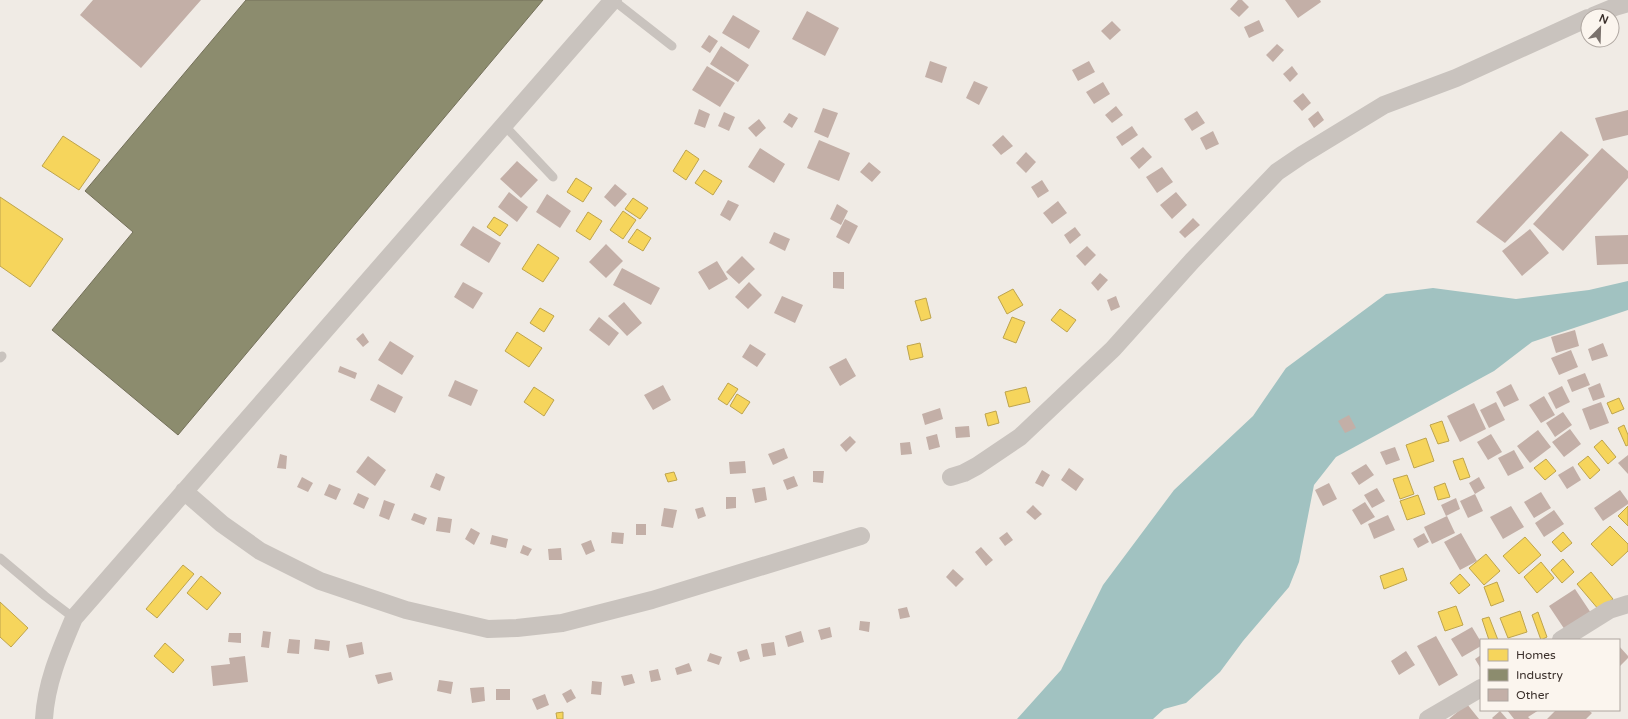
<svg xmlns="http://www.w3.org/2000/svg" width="1628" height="719" viewBox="0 0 1628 719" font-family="'Varela Round',sans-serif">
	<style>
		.water { fill: #a1c2c1 }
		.homes { fill: #f6d55c; stroke: #bea44d }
		.industry { fill: #8c8c6e; stroke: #74705a }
		.building { fill: #c3afa7 }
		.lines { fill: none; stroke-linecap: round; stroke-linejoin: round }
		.lane { stroke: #c9c3be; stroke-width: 9 }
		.street { stroke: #c9c3be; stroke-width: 18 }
	</style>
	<rect width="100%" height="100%" fill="#f0ebe5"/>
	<path class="water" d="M1628 281V310L1532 342 1494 371 1336 457 1314 485 1299 562 1289 587 1243 641 1220 672 1186 703 1164 709 1153 719H1017L1061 670 1103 585 1174 490 1253 416 1286 368 1386 294 1433 288 1516 299 1589 290Z"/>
	<path class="homes" d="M63 136 100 160 79 190 42 166Z
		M686 150 699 159 686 180 673 171Z
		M704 170 722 181 713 195 695 183Z
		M576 178 592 188 583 202 567 192Z
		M0 197 63 239 30 287 0 266Z
		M633 198 648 208 640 219 625 209Z
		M623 211 636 220 623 239 610 230Z
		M588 212 602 221 590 240 576 231Z
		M494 217 508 225 500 236 487 227Z
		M637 229 651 238 643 251 628 242Z
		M538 244 559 258 543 282 522 269Z
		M1013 289 1023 305 1007 314 998 297Z
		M926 298 931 318 921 321 915 301Z
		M540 308 554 316 544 332 530 323Z
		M1060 309 1076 320 1067 332 1051 320Z
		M1012 317 1025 322 1016 343 1003 338Z
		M517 332 542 348 529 367 505 351Z
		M920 343 923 357 910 360 907 346Z
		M728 383 738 389 727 405 718 399Z
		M534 387 554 400 544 416 524 402Z
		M1026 387 1030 402 1009 407 1005 392Z
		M737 394 750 402 742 414 730 406Z
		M1619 398 1624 409 1612 414 1607 403Z
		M996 411 999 423 988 426 985 414Z
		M1442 421 1449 441 1438 444 1430 425Z
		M1624 425 1628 435V445L1626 446 1618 428Z
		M1426 438 1434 461 1414 468 1406 445Z
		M1602 440 1616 457 1608 464 1594 447Z
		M1588 456 1600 470 1590 479 1578 464Z
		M1463 458 1470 477 1460 480 1453 461Z
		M1546 459 1556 471 1545 480 1534 468Z
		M674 472 677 480 668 482 665 474Z
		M1407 475 1414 494 1400 499 1393 479Z
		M1445 483 1450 497 1438 500 1434 487Z
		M1418 495 1425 514 1407 520 1400 501Z
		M1628 506V526L1618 516Z
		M1610 526 1628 544V551L1612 566 1591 544Z
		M1563 532 1572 543 1561 552 1552 542Z
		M1525 537 1541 555 1519 574 1503 556Z
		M1486 554 1500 571 1484 585 1469 568Z
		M1563 559 1574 572 1562 583 1551 570Z
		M1541 562 1554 578 1537 593 1524 577Z
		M183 565 194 574 157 618 146 609Z
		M1403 568 1407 580 1384 589 1380 576Z
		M1591 572 1613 599 1599 610 1577 584Z
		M1460 574 1470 585 1459 594 1450 583Z
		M201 576 221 593 207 610 187 593Z
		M1497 582 1504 601 1491 606 1484 587Z
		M0 602 28 628 11 647 0 637Z
		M1456 606 1463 625 1445 631 1438 612Z
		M1520 611 1527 632 1508 638 1500 618Z
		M1538 612 1547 637 1541 640 1532 615Z
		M1489 617 1498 640H1489L1482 619Z
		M165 643 184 660 173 673 154 656Z
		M563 712V719H557L556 713Z"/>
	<path class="industry" d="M246 0H543L178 435 52 330 133 232 85 191Z"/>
	<path class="building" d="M93 0H201L141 68 80 15Z
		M1238 0H1242L1249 7 1239 17 1230 9Z
		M1285 0H1320L1321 2 1298 18Z
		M807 11 839 28 825 56 792 39Z
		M733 15 760 31 749 49 722 33Z
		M1259 20 1264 31 1249 38 1244 27Z
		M1112 21 1121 30 1110 40 1101 31Z
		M709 35 718 41 710 53 701 47Z
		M1277 44 1284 50 1273 62 1266 55Z
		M721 46 749 65 738 82 710 64Z
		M930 61 947 67 942 83 925 77Z
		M1089 61 1095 72 1078 81 1072 70Z
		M707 66 735 83 720 107 692 90Z
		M1292 66 1298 74 1290 82 1283 74Z
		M974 81 988 87 979 105 966 98Z
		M1103 82 1110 94 1094 104 1086 92Z
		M1303 93 1311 103 1302 111 1293 101Z
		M1116 106 1123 115 1112 123 1105 115Z
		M823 108 838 113 828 138 814 132Z
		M699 109 710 114 705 128 694 124Z
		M1628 110V135L1603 141 1595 118Z
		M1197 111 1205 123 1192 131 1184 119Z
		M1318 111 1324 120 1314 128 1308 119Z
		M724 112 735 117 729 131 718 126Z
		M789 113 798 118 792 128 783 122Z
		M759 119 766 128 756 137 748 128Z
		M1132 126 1138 135 1122 146 1116 137Z
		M1213 131 1219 144 1206 150 1200 138Z
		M1561 131 1589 155 1505 243 1476 222Z
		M1003 135 1013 146 1001 155 992 145Z
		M819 140 850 153 839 181 807 168Z
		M1143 147 1152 157 1139 169 1130 158Z
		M760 148 785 164 774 183 748 167Z
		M1602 148 1628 171V178L1563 251 1533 224Z
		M1026 152 1036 162 1026 173 1016 163Z
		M517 161 538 180 521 198 500 179Z
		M869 162 881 172 872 182 860 172Z
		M1162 167 1173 182 1157 193 1146 177Z
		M1042 180 1049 191 1038 198 1031 187Z
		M615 184 627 194 615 207 604 197Z
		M509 192 528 207 517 222 498 207Z
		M1176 192 1187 205 1172 219 1160 205Z
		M547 194 571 211 560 228 536 212Z
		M728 200 739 205 730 221 720 215Z
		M1058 201 1067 213 1052 224 1043 213Z
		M837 204 848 211 841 225 830 219Z
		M1193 218 1200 225 1185 238 1179 232Z
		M845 219 858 226 849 244 836 237Z
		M473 226 501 243 489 263 460 245Z
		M1075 227 1081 235 1070 244 1064 235Z
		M1530 229 1549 253 1522 276 1502 251Z
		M774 232 790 239 785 251 769 243Z
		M1628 235V264L1597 265 1595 236Z
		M606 244 623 261 606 278 589 262Z
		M1087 246 1096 255 1085 266 1076 256Z
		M742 256 755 269 739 284 726 272Z
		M717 261 728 279 709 290 698 272Z
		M622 268 660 288 651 305 613 285Z
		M833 272H844V289L833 288Z
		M1100 273 1108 280 1098 291 1091 283Z
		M463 282 483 293 473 309 454 297Z
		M749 282 762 295 748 309 735 297Z
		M782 296 803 305 795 323 774 313Z
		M1116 296 1120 307 1111 311 1107 300Z
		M624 302 642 323 627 336 608 316Z
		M599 317 619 333 609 346 589 330Z
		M1575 330 1579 346 1556 353 1551 337Z
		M363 333 369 342 363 347 356 339Z
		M390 341 414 356 402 375 378 360Z
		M1603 343 1608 356 1592 361 1588 349Z
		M750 344 766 354 757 367 742 357Z
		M1571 350 1578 367 1559 375 1551 358Z
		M846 358 856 376 840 386 829 367Z
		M340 366 357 373 355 379 338 372Z
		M1585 373 1590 385 1572 392 1567 380Z
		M455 380 478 390 471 406 448 396Z
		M1600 383 1605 397 1593 401 1588 388Z
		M378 384 403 397 395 413 370 400Z
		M1511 384 1519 400 1504 407 1496 392Z
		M663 385 671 400 653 410 644 395Z
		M1562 386 1570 402 1556 409 1548 393Z
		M1544 396 1555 415 1541 423 1529 405Z
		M1496 402 1505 420 1489 428 1480 410Z
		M1601 402 1609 423 1590 430 1582 409Z
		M1474 403 1486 429 1460 442 1447 416Z
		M940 408 943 419 925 425 922 414Z
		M1563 412 1572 425 1555 437 1546 423Z
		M1349 415 1356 428 1345 433 1338 421Z
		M969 426 970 437 956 438 955 427Z
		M1570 429 1581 444 1564 457 1552 442Z
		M1538 430 1551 447 1530 463 1517 446Z
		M937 434 940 447 929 450 926 437Z
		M1491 434 1502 452 1488 460 1477 442Z
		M850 436 856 442 846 452 840 445Z
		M910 442 912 454 901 455 900 443Z
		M1395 447 1400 460 1386 465 1380 452Z
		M784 448 788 458 773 465 768 454Z
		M1514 450 1524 468 1508 476 1498 458Z
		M280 454 287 456 286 469 277 468Z
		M1628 455V474L1618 463Z
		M368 456 386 470 375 486 356 472Z
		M745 461 746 473 730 474 729 462Z
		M1366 464 1374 475 1359 485 1351 473Z
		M1573 466 1581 480 1567 489 1558 475Z
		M1069 468 1084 479 1076 491 1061 480Z
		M1042 470 1050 475 1043 487 1035 483Z
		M813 471H824L823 483 813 482Z
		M436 473 445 477 440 491 430 487Z
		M794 476 798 486 787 490 783 480Z
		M302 477 313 483 308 492 297 487Z
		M1479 477 1485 488 1475 494 1469 483Z
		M1329 483 1337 499 1323 506 1315 490Z
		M329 484 341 489 336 500 324 495Z
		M765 487 767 500 755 503 752 489Z
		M1377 488 1385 501 1372 508 1364 495Z
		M1620 490 1628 501V504L1603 521 1594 508Z
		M1541 492 1551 508 1534 518 1524 502Z
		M358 493 369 498 364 509 353 504Z
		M1475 494 1483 511 1468 518 1460 501Z
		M726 497H736V508L726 509Z
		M1456 498 1460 509 1446 516 1441 505Z
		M384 500 395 504 389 520 379 516Z
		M1365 502 1375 517 1361 525 1352 510Z
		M1033 505 1042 514 1035 520 1026 512Z
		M1511 506 1524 527 1503 539 1490 517Z
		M703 507 706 516 698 519 695 509Z
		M664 508 677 510 673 528 661 526Z
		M1554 510 1564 524 1544 537 1535 523Z
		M414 513 427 518 424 525 411 520Z
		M1388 515 1395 530 1374 539 1368 524Z
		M1447 516 1455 533 1432 544 1424 527Z
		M438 517 452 519 450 533 436 531Z
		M636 524H646V535H636Z
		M471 528 480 533 474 545 465 539Z
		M612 532 624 533 623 544 611 543Z
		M1007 532 1013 540 1005 546 999 538Z
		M1424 533 1429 542 1418 548 1413 539Z
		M1461 533 1477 561 1460 570 1444 542Z
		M492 535 508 539 506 548 490 544Z
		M591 540 595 551 586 555 581 544Z
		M523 545 532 549 528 556 520 553Z
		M981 547 993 560 986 566 975 552Z
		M561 548 562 560H549L548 549Z
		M953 569 964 579 956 587 946 577Z
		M1575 589 1593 616 1567 633 1549 606Z
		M907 607 910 617 900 619 898 609Z
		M860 621 870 622 869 632 859 630Z
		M830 627 832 637 821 640 818 630Z
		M1472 627 1481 642V646L1462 657 1451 639Z
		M263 631 271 632 269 648 261 647Z
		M801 631 804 642 788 647 785 636Z
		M229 633H241V643L228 642Z
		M1436 636 1458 675 1439 686 1417 646Z
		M289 639 300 640 299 654 287 653Z
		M315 639 330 641 329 651 314 649Z
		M362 642 364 654 349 658 346 645Z
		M774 642 776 655 763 657 761 644Z
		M1619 646 1628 656V658L1619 667Z
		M747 649 750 659 740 662 737 652Z
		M1406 651 1415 665 1399 675 1391 661Z
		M710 653 722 657 719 665 707 661Z
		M1481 655V669L1475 659Z
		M245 656 248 682 213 686 211 666 230 664 229 658Z
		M689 663 692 671 677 675 675 668Z
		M658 669 661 680 651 682 649 671Z
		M391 672 393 680 378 684 375 675Z
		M632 674 635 683 624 686 621 676Z
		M439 680 453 682 451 694 437 691Z
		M592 681 602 682 601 695 591 694Z
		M484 687 485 701 472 703 470 688Z
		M496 689H510V700H496Z
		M571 689 576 698 567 703 562 694Z
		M545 694 549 705 537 710 532 699Z
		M1467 704 1479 719H1449Z
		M1507 710H1539L1528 717 1530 719H1514Z
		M1556 710H1588L1592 713 1586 719H1547Z
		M1500 711 1507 719H1493L1492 718Z"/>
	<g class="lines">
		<path class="lane" d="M613 0 672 46
			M504 125 553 177
			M0 358 2 356
			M0 558 45 596 74 618"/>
		<path class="street" d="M1593 16 1615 7 1628 3
			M951 477 964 473 977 466 1020 437 1113 349 1192 261 1277 172 1302 155 1384 105 1456 78 1588 18
			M184 491 222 524 260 551 320 581 406 610 488 629 517 628 562 623 652 600 861 536
			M1561 640 1609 610 1628 604
			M44 719C46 683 60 651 74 618L613 0
			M1428 719 1481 688"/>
	</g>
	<rect x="1480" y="639" width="140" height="72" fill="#fbf5ee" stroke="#aea6a0"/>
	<rect x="1488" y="649" width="20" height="12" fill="#f6d55c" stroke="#aea6a0"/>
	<text x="1516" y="659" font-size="12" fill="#3b302b">Homes</text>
	<rect x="1488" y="669" width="20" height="12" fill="#8c8c6e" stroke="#aea6a0"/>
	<text x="1516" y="679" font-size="12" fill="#3b302b">Industry</text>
	<rect x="1488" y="689" width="20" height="12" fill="#c3afa7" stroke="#aea6a0"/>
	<text x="1516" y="699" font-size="12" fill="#3b302b">Other</text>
	<g transform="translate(1600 28) rotate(23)"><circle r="19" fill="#fbf5ee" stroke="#aea6a0"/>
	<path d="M0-3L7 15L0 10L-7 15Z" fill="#7a716c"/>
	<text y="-6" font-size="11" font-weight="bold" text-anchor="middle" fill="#3b302b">N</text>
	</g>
</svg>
